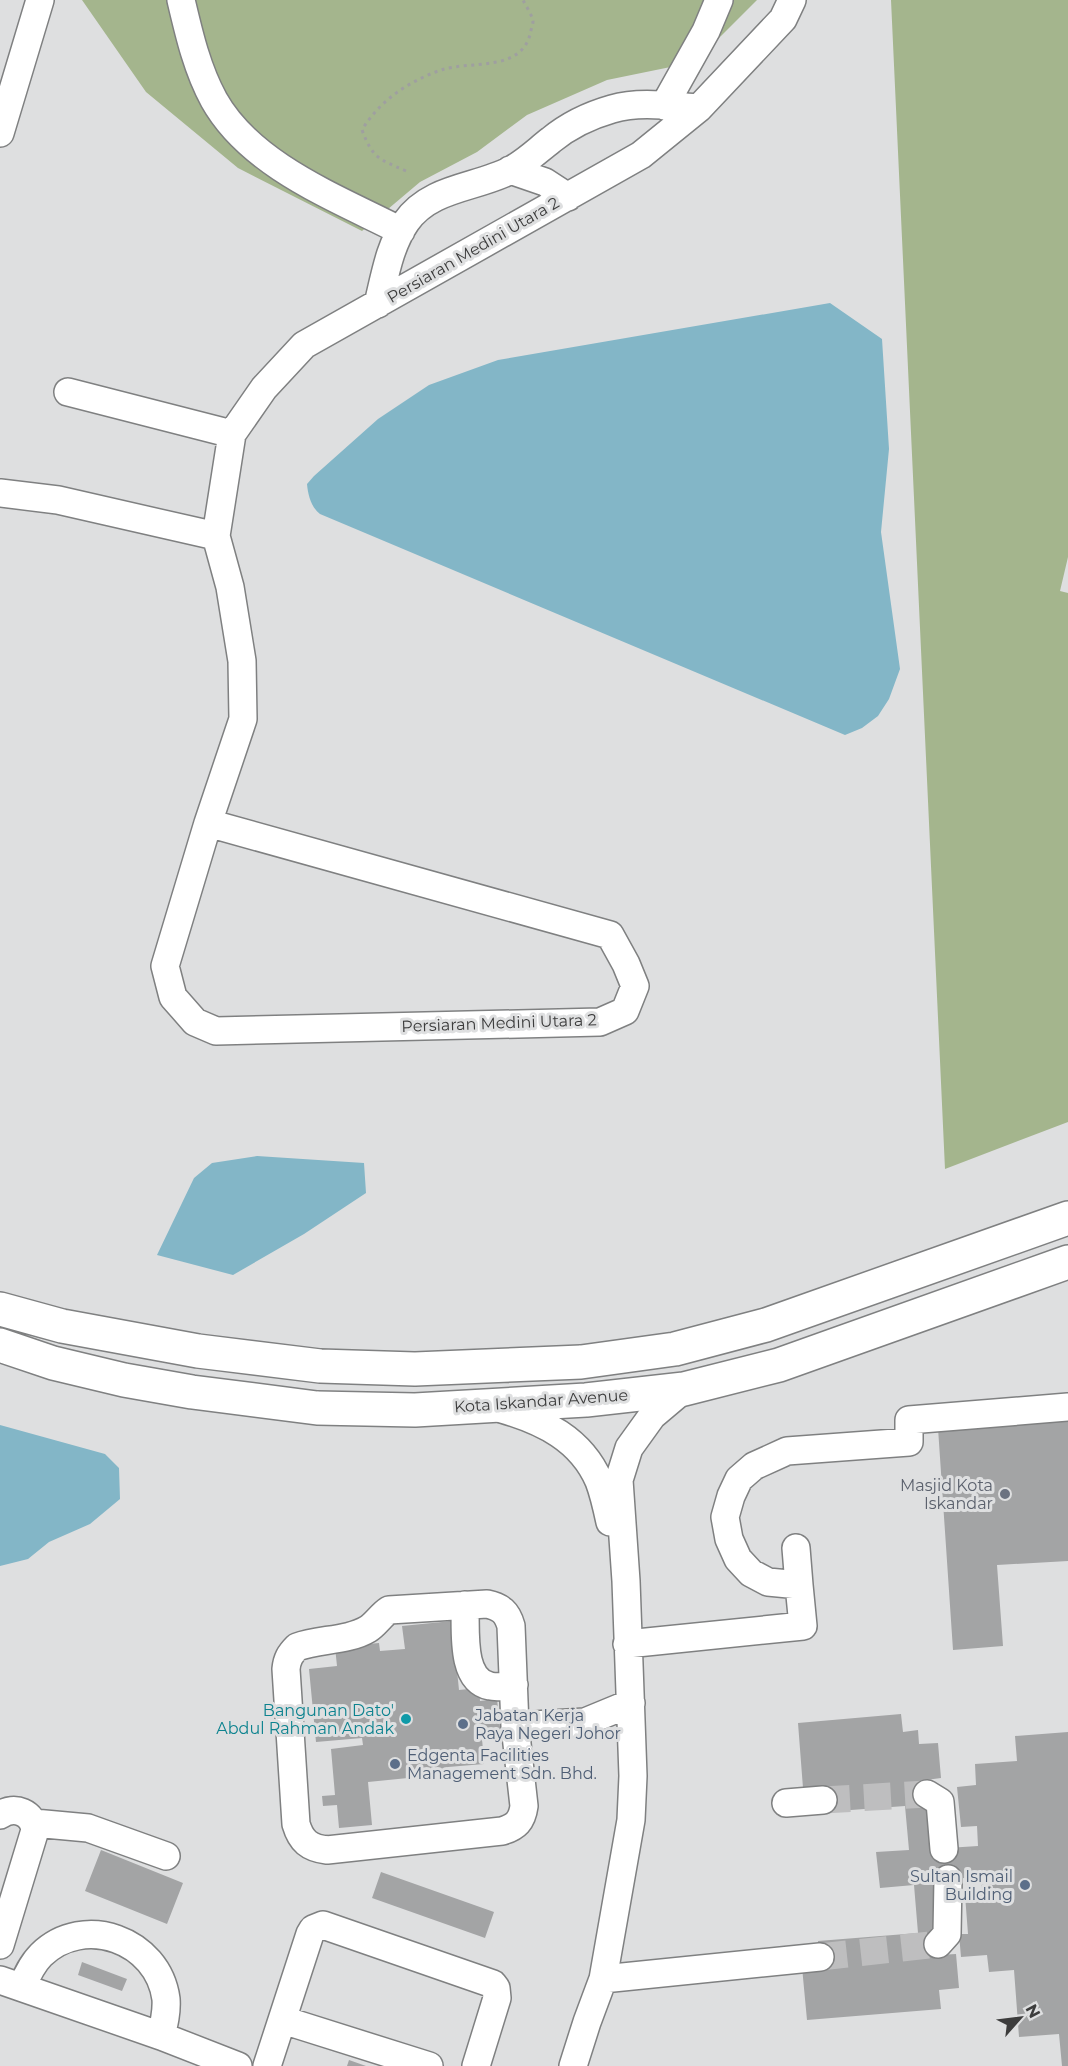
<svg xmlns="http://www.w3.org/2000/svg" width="1068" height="2066" viewBox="0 0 1068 2066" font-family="Montserrat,sans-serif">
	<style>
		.green { fill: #a4b58d }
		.water { fill: #83b6c7 }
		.building { fill: #a3a4a5 }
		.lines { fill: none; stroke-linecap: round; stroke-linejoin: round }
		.minor-tunnel { stroke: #bebebf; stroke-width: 27; stroke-dasharray: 27 14; stroke-linecap: butt }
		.minor-casing { stroke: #7f8081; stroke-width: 30 }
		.highway-casing { stroke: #7f8081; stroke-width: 36 }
		.path { stroke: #9f9fa0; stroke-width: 3; stroke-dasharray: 3 4.5; stroke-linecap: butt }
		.minor { stroke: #fff; stroke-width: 27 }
		.highway { stroke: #fff; stroke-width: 33 }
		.worship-dot { fill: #6b7280; stroke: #dedfe0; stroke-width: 2 }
		.culture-dot { fill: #0f9aa8; stroke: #dedfe0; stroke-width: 2 }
		.service-dot { fill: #5c6f8a; stroke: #dedfe0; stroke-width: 2 }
		.labels { text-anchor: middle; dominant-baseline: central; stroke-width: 6; stroke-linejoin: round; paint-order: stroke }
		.street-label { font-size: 16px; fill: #3c3c3c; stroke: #dedfe0 }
		.worship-label { font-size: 16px; fill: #5b616d; stroke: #dedfe0; text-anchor: end }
		.culture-label { font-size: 16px; fill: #0d838f; stroke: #dedfe0; text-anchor: end }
		.service-label { font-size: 16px; fill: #4e5e75; stroke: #dedfe0; text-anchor: start }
	</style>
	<rect width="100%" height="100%" fill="#dedfe0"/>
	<path class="green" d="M82 0H757L695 62 607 80 527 115 477 152 420 182 362 231 238 168 146 92Z
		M891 0H1068V557L1060 591 1068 593V1122L945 1169Z"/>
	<path class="water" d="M830 303 882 339 889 449 881 532 900 669 889 699 878 716 862 728 845 735 320 514C311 507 308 495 307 484L314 476 378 419 429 385 498 360Z
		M257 1156 364 1163 366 1193 304 1234 233 1275 157 1255 194 1178 212 1163Z
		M0 1425 105 1454 119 1468 120 1499 90 1524 49 1542 28 1559 0 1566Z"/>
	<path class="building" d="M1068 1419V1561L997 1565 1003 1646 953 1650 938 1428Z
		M452 1621 459 1690 479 1688 480 1701 497 1699 501 1736 482 1738 484 1764 448 1767V1774L368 1782 372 1825 339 1828 337 1805 323 1806 322 1796 335 1795 331 1749 363 1745 362 1738 316 1742 309 1669 337 1666 335 1647 379 1643 380 1651 405 1649 402 1626Z
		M901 1714 903 1732 918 1730 919 1744 938 1743 941 1778 926 1780 932 1849 978 1846 977 1826 961 1827 957 1787 976 1785 975 1764 1017 1761 1015 1736 1068 1732V2066H1062L1059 2034 1019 2037 1014 1970 989 1972 987 1955 961 1957 959 1934H968L965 1895 982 1894 981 1877 933 1880 939 1955 956 1954 959 1988 939 1990 941 2009 807 2020 802 1967 820 1966 818 1941 918 1933 914 1885 880 1888 876 1852 909 1850 905 1806 824 1812 822 1786 803 1788 798 1723Z
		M101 1850 183 1883 167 1924 85 1891Z
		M381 1872 494 1912 485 1938 372 1898Z
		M82 1962 127 1979 122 1991 78 1975Z
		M349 2060 366 2066H347Z"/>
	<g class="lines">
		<path class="minor-tunnel" d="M823 1800 927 1794
			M820 1957 938 1944"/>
		<g class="minor-casing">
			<path id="minor" d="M181 0C189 34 197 69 214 100 251 166 337 198 401 231
				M664 106 706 31 719 0
				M0 133 40 0
				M510 170 545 182 568 197
				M378 304C385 276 389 247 406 222 430 187 477 188 511 170 526 162 538 150 551 140 568 126 591 115 612 109 640 101 670 106 699 108
				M68 392 232 434
				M0 493 58 500 216 536
				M208 823 610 935 626 964 635 986 625 1011 600 1022 216 1031 195 1022 173 997 165 966 208 823 243 719 242 661 230 587 216 536 232 434 264 388 304 345 641 155 699 108 783 19 792 0
				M502 1409C543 1421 581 1439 599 1481 604 1494 607 1508 610 1522
				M796 1548 799 1585
				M465 1605C466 1629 460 1680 490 1686 498 1688 507 1686 514 1685
				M627 1644 803 1626 799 1585 768 1582 751 1573 738 1559 729 1539 725 1517 731 1496 739 1479 754 1466 787 1451 909 1442V1420L1068 1407
				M515 1726 511 1626C507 1612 501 1607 487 1604L389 1610C381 1615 376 1624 368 1629 348 1641 319 1639 297 1647 290 1654 287 1659 286 1669L296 1824C301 1841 309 1848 327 1850L502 1831C516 1827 522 1821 524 1806L515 1726 585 1722 631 1703
				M927 1794 940 1802 944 1849
				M786 1803 823 1800
				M0 1815C15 1805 33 1813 35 1830L0 1945
				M34 1823 88 1828 166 1856
				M938 1944 947 1934 948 1879
				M603 1979 820 1957
				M0 1980 161 2036 238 2066
				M22 1987C27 1975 32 1964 41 1955 84 1913 158 1940 166 1999 167 2012 164 2024 161 2036
				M283 2020 429 2066
				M267 2066 310 1934 313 1929 323 1925 493 1984 496 1988 497 1998 476 2066
				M573 2066 587 2022 603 1979 631 1820 633 1776 626 1581 619 1480 629 1448 652 1416 684 1389"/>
		</g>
		<g class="highway-casing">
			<path id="highway" d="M0 1309 62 1326 198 1351 320 1366 415 1369 581 1362 675 1349 766 1325 1068 1218
				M0 1345 53 1363 124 1380 192 1392 317 1408 415 1410 586 1400 684 1389 779 1365 1068 1262"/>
		</g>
		<path class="path" d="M406 171C379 159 373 159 362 130 379 101 409 81 441 70 471 60 524 73 531 30 532 27 533 24 533 21 532 15 526 6 523 0"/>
		<use href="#minor" class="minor"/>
		<use href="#highway" class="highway"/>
	</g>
	<circle class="worship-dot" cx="1005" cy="1494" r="6"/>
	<circle class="culture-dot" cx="406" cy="1719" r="6"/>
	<g class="service-dot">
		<circle cx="463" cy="1724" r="6"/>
		<circle cx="395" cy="1764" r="6"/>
		<circle cx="1025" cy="1885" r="6"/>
	</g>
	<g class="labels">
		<g class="street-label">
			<text transform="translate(473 250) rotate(-30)">Persiaran Medini Utara 2</text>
			<text transform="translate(499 1023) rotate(-2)">Persiaran Medini Utara 2</text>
			<text transform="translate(541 1401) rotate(-4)">Kota Iskandar Avenue</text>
		</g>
		<g class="worship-label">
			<text x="993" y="1485">Masjid Kota<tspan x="993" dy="18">Iskandar</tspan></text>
		</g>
		<g class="culture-label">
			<text x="394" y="1710">Bangunan Dato'<tspan x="394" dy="18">Abdul Rahman Andak</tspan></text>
		</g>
		<g class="service-label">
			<text x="475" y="1715">Jabatan Kerja<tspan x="475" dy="18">Raya Negeri Johor</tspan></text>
			<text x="407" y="1755">Edgenta Facilities<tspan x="407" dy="18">Management Sdn. Bhd.</tspan></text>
			<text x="1013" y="1876" text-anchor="end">Sultan Ismail<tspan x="1013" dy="18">Building</tspan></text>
		</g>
	</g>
	<g transform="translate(1020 2018) rotate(62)" stroke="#dedfe0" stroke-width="4.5" paint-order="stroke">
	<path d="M0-4.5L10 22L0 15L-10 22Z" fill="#3c3c3c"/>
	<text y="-9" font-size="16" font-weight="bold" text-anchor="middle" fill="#3c3c3c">N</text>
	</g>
</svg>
